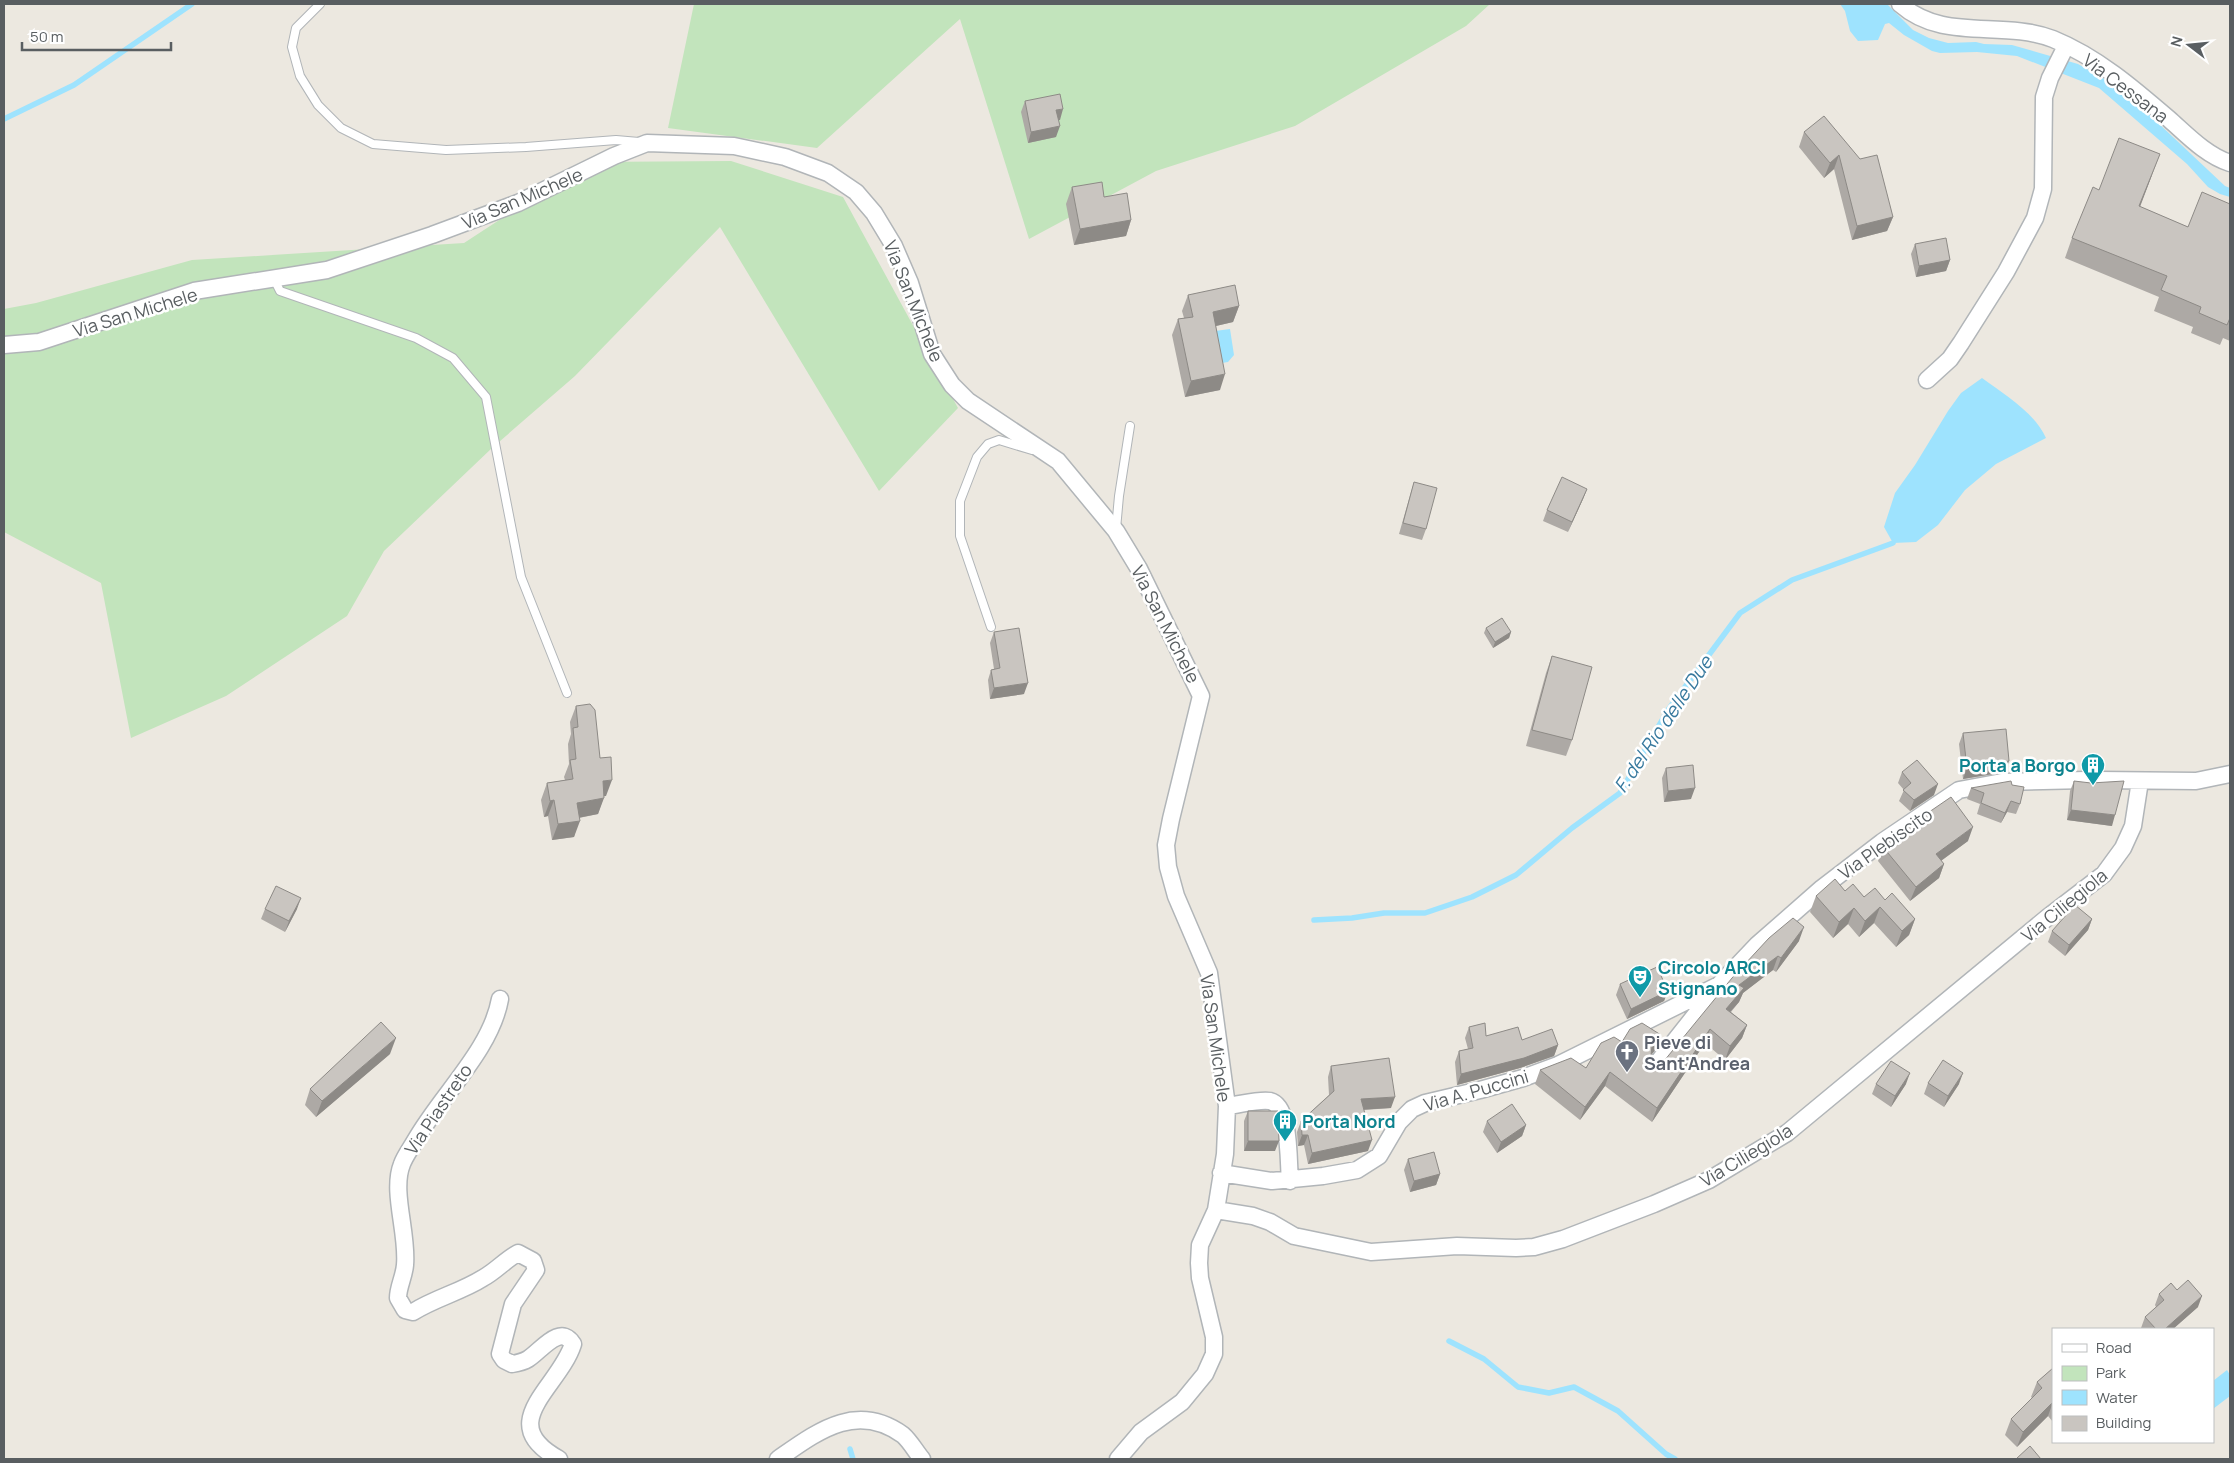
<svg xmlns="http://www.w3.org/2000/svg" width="2234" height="1463" viewBox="0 0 2234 1463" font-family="Manrope,sans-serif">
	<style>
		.green { fill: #c2e4bc }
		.water { fill: #9ee3fe }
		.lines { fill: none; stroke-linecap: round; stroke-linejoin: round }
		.stream { stroke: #9ee3fe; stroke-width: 5.5 }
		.service-casing { stroke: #b1b5b8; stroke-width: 10 }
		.minor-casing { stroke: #b1b5b8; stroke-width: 19 }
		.service { stroke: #fff; stroke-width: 8 }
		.minor { stroke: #fff; stroke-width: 16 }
		.wall { fill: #ada9a5 }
		.shaded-wall { fill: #8d8a86 }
		.building { fill: #c9c5c0; stroke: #8d8a86 }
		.labels { text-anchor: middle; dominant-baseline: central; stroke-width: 5; stroke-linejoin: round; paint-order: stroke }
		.street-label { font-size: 18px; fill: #595e61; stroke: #fff }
		.culture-label { font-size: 18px; font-weight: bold; fill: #0d838f; stroke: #fff; text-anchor: start }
		.worship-label { font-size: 18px; font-weight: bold; fill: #5b616d; stroke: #fff; text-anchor: start }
		.water-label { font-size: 19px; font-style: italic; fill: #37799e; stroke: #fff }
	</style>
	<rect width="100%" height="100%" fill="#ece8e0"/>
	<path class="green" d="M694 4H1490L1466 26 1295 126 1156 171 1029 239 960 19 817 148 668 128Z
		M731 161 843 197 958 408 879 491 720 227 575 376 492 448 384 551 347 616 226 696 131 738 101 583 4 532V309L36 303 192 260 464 243 588 162Z"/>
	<path class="water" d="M1840 4H1887L1913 30 1929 38 1948 43 1976 42 1984 44 2012 45 2078 64 2110 82 2140 106 2225 186 2230 188V197L2220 194 2208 187 2187 164 2099 88 2017 56 1977 52 1940 53 1932 51 1904 35 1889 23 1885 24 1878 40 1858 41 1850 31 1845 11Z
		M1230 329 1234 355 1228 362 1222 363 1215 331Z
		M1982 378C2005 395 2034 412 2046 438L1996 464 1965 490 1938 525 1916 542 1893 543 1884 527 1895 493 1915 465 1948 411 1961 393Z
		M2227 1370 2230 1375V1396L2213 1409V1381Z"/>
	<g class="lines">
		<path class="stream" d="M4 119 74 85 192 4
			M1314 920 1352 918 1384 913H1425L1472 897 1516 875 1572 828 1620 793 1668 710 1740 613 1792 580 1893 543
			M1449 1341 1484 1359 1518 1387 1549 1393 1574 1387 1618 1411 1666 1454 1675 1459
			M850 1449 853 1459"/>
		<g class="service-casing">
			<path id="service" d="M320 4 296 28 292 47 300 76 318 105 341 128 373 144 446 150 526 147 616 140 639 142
				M274 279 280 291 416 338 453 358 486 397 521 577 567 693
				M1116 529 1119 496 1130 426
				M991 627 960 536V501L977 457 988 444 999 440 1032 450"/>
		</g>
		<g class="minor-casing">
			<path id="minor" d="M1900 4C1944 43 2001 19 2053 39 2097 57 2133 88 2169 119 2187 135 2207 156 2230 163
				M4 345 39 342 194 291 327 270 432 235 518 203 614 156 647 143 734 146 785 157 828 173 856 192 874 213 894 246 910 283 932 354 952 385 968 401 1058 461 1116 531 1139 569 1201 696 1171 819 1166 845 1168 867 1176 896 1209 973 1227 1106 1225 1154 1216 1210 1200 1245 1199 1263 1200 1278 1214 1337V1354L1205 1374 1182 1402 1141 1432 1118 1459
				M1927 380 1950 359 1961 343 2006 272 2035 218 2043 189 2044 97 2050 78 2066 46
				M2098 780 2196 781 2230 774
				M500 999C491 1050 441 1095 415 1141 411 1148 405 1156 402 1164 391 1191 408 1233 405 1265 404 1277 398 1287 398 1298L405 1310 413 1312C435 1298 461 1292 483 1278 496 1271 505 1260 518 1253L533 1261 536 1270 513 1304 500 1354 504 1360 512 1364C518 1363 523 1362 528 1359 541 1351 560 1323 573 1344 559 1388 493 1423 559 1459
				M1655 1066 1719 985 1757 945 1822 888 1882 842 1959 790 2002 782 2086 780
				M1227 1106C1239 1105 1258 1099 1270 1101 1291 1106 1288 1162 1290 1181
				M1221 1173 1272 1181 1323 1176 1357 1170 1379 1156 1399 1122 1412 1109 1425 1103 1480 1090 1523 1078 1558 1065 1719 985
				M1216 1210 1253 1216 1270 1222 1294 1236 1371 1252 1457 1246 1516 1248 1534 1247 1563 1239 1654 1204 1709 1180 1787 1133 2048 917 2104 874 2123 848 2133 826 2140 781
				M778 1459C817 1432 856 1401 903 1435 910 1441 916 1452 922 1459"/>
		</g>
		<use href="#service" class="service"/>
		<use href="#minor" class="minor"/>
	</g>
	<path class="wall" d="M1025 101 1060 120H1058L1056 137 1028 143 1021 112Z
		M1804 132 1860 159 1893 217 1887 231 1852 240 1834 169 1824 178 1799 147Z
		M2152 175 2140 207 2188 227 2230 204V341L2223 338 2220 345 2191 333 2193 327 2154 311 2159 297 2065 258 2072 238 2099 190Z
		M1072 187 1104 197 1131 220 1126 236 1074 245 1066 204Z
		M1915 244 1950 260 1946 271 1916 277 1911 254Z
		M1188 295 1239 306 1233 322 1216 326 1220 390 1185 397 1172 335 1178 319 1184 318 1182 311Z
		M1414 482 1426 529 1422 540 1399 534 1411 492Z
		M1587 489 1583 499 1568 532 1543 521 1547 510Z
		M1486 628 1511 632 1509 638 1493 648 1484 633Z
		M994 632 1024 694 990 699 988 680 991 670 994 669 990 643Z
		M1552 656 1572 740 1566 756 1526 746 1546 673Z
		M576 706 600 758 606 796H604L598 814 579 818 574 837 552 840 548 816 544 817 541 800 547 783 565 780 564 777 569 764 568 744 571 734 570 722Z
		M1963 733 2005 772 1963 779 1959 744Z
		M1666 768 1691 799 1664 802 1662 778Z
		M1902 772 1934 795 1910 811 1899 801 1904 790 1898 783Z
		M2074 781 2112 826 2067 820 2070 791Z
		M2012 785 2020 804 2016 814 2007 812 2001 823 1977 814 1980 804 1967 799 1971 788Z
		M1968 841 1941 861 1944 864 1939 878 1910 901 1878 861 1883 847Z
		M1845 891 1864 897 1885 900 1915 919 1909 935 1896 947 1874 923 1859 937 1848 924 1833 938 1810 912 1816 896Z
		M265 909H297L285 932 261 919Z
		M1793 918 1799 941 1776 972 1773 970 1743 993 1739 1002 1731 1012 1747 1025 1742 1038 1725 1060 1705 1043 1652 1122 1605 1086 1580 1120 1535 1084 1540 1070 1586 1068 1622 1042 1656 1049 1651 1055 1658 1062 1664 1061Z
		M2092 919 2088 930 2065 956 2048 942 2052 931Z
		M1620 984 1668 991 1664 1001 1627 1019 1616 995Z
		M1469 1027 1486 1036 1558 1045 1554 1056 1520 1068 1457 1085 1455 1062 1459 1051 1468 1049 1465 1038Z
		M390 1054 316 1117 305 1105 310 1089Z
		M1331 1066 1391 1108 1364 1110 1368 1151 1308 1164 1304 1145 1298 1146 1297 1132 1301 1121 1329 1095 1328 1077Z
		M1928 1083 1959 1084 1944 1107 1924 1094Z
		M1876 1084H1906L1891 1107 1872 1094Z
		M1248 1111 1275 1151H1244V1121Z
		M1487 1121 1526 1125 1522 1136 1497 1153 1483 1132Z
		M1408 1159 1440 1174 1436 1185 1410 1192 1404 1170Z
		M2177 1290 2198 1307 2173 1329H2142L2141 1328 2145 1317 2156 1307 2155 1305 2159 1294Z
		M2053 1368V1422L2048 1416 2017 1447 2005 1435 2011 1419 2032 1398 2031 1397 2037 1382Z"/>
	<path class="shaded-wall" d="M1063 109 1060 120 1052 121 1056 110Z
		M1060 126 1056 137 1028 143 1031 132Z
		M2160 154 2152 175 2132 227 2139 206Z
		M1839 155 1834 169 1824 178 1830 163Z
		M1893 217 1887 231 1852 240 1857 226Z
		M1131 220 1126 236 1074 245 1080 229Z
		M1950 260 1946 271 1916 277 1919 266Z
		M1239 306 1233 322 1207 328 1213 312Z
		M1225 374 1220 390 1185 397 1191 381Z
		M1587 489 1583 499 1568 532 1572 522Z
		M1511 632 1509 638 1493 648 1495 642Z
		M1028 683 1024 694 990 699 994 688Z
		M2009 761 2005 772 1963 779 1967 768Z
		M612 780 606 796 597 797 603 781Z
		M1938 784 1934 795 1910 811 1914 800Z
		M1695 788 1691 799 1664 802 1668 791Z
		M604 798 598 814 572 819 577 803Z
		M554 800 548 816 544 817 550 801Z
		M2011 801 2007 812 2001 823 2005 813Z
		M2071 810 2115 815 2112 826 2067 820Z
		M580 821 574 837 552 840 558 824Z
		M1973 827 1968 841 1931 868 1936 854Z
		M1944 864 1939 878 1910 901 1916 887Z
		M301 898 297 909 285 932 289 921Z
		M1880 907 1874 923 1859 937 1865 921Z
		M1854 908 1848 924 1833 938 1839 922Z
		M1915 919 1909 935 1896 947 1902 931Z
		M2092 919 2088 930 2065 956 2069 945Z
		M1804 927 1799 941 1776 972 1781 958Z
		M1778 956 1773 970 1743 993 1739 1002 1721 1022 1726 1009 1739 985Z
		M1668 991 1664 1001 1627 1019 1631 1009Z
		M1747 1025 1742 1038 1725 1060 1730 1046Z
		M1710 1029 1705 1043 1652 1122 1657 1108Z
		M1661 1035 1656 1049 1647 1060 1652 1046Z
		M396 1038 390 1054 316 1117 322 1101Z
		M1558 1045 1554 1056 1520 1068 1457 1085 1461 1074Z
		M1610 1072 1605 1086 1580 1120 1585 1107Z
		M1910 1073 1906 1084 1891 1107 1895 1096Z
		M1963 1073 1959 1084 1944 1107 1948 1096Z
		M1395 1097 1391 1108 1357 1110 1361 1099Z
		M1526 1125 1522 1136 1497 1153 1501 1142Z
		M1302 1135H1308L1304 1145 1298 1146Z
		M1372 1140 1368 1151 1308 1164 1312 1153Z
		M1248 1141H1279L1275 1151H1244Z
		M1440 1174 1436 1185 1410 1192 1414 1181Z
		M2202 1296 2198 1307 2173 1329H2165Z
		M2053 1402 2048 1416 2017 1447 2023 1432Z"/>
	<path class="building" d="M1060 94 1063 109 1056 110 1060 126 1031 132 1025 101Z
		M1824 116 1860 159 1877 155 1893 217 1857 226 1839 155 1830 163 1804 132Z
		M2119 138 2160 154 2139 206 2188 227 2202 192 2230 204V318L2227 325 2199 313 2201 307 2161 290 2167 276 2072 238 2093 187 2099 190Z
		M1102 182 1104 197 1127 193 1131 220 1080 229 1072 187Z
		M1946 238 1950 260 1919 266 1915 244Z
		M1235 285 1239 306 1213 312 1225 374 1191 381 1178 319 1193 317 1188 295Z
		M1562 477 1587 489 1572 522 1547 510Z
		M1414 482 1437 488 1426 529 1403 523Z
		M1502 618 1511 632 1495 642 1486 628Z
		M1019 628 1028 683 994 688 991 670 1000 668 994 632Z
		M1552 656 1592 667 1572 740 1532 730Z
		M590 704 595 710 600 758 611 757 612 780 603 781 604 798 577 803 580 821 558 824 554 800 550 801 547 783 573 779 570 760 576 759 573 728 578 727 576 706Z
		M2006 729 2009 761 1967 768 1963 733Z
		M1917 760 1938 784 1914 800 1903 790 1911 783 1902 772Z
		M1693 765 1695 788 1668 791 1666 768Z
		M2011 781 2012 785 2024 787 2020 804 2011 801 2005 813 1981 803 1984 793 1971 788Z
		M2074 781 2091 783 2124 781 2115 815 2071 810Z
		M1951 797 1973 827 1936 854 1944 864 1916 887 1883 847 1916 821Z
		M1835 879 1845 891 1853 884 1864 897 1875 888 1885 900 1892 893 1915 919 1902 931 1880 907 1865 921 1854 908 1839 922 1816 896Z
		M276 886 301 898 289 921 265 909Z
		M2075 905 2092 919 2069 945 2052 931Z
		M1793 918 1804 927 1781 958 1778 956 1739 985 1744 988 1726 1009 1747 1025 1730 1046 1710 1029 1657 1108 1610 1072 1585 1107 1540 1070 1571 1058 1586 1068 1601 1043 1614 1037 1622 1042 1630 1029 1642 1023 1661 1035 1652 1046 1651 1055 1658 1062 1664 1061 1732 978 1769 938Z
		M1657 967 1668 991 1631 1009 1620 984Z
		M381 1022 396 1038 322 1101 310 1089Z
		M1485 1023 1486 1036 1518 1027 1522 1040 1552 1029 1558 1045 1524 1058 1461 1074 1459 1051 1473 1048 1469 1027Z
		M1389 1058 1395 1097 1361 1099 1372 1140 1312 1153 1308 1135H1302L1301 1121 1334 1091 1331 1066Z
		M1943 1060 1963 1073 1948 1096 1928 1083Z
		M1891 1061 1910 1073 1895 1096 1876 1084Z
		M1512 1104 1526 1125 1501 1142 1487 1121Z
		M1248 1111H1278L1279 1141H1248Z
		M1434 1152 1440 1174 1414 1181 1408 1159Z
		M2188 1280 2202 1296 2165 1329H2156L2145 1317 2164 1300 2159 1294 2171 1283 2177 1290Z
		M2053 1368V1402L2023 1432 2011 1419 2042 1388 2037 1382Z
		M2030 1446 2041 1459H2016Z"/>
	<defs>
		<g id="building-pin" transform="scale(1.25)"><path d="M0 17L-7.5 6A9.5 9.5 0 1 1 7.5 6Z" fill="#0f9aa8" stroke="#fff"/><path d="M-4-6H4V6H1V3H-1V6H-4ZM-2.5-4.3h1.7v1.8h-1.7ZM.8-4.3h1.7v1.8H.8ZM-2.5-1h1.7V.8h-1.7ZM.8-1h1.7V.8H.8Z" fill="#fff"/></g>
		<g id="theatre-pin" transform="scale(1.25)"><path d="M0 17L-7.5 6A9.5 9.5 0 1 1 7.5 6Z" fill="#0f9aa8" stroke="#fff"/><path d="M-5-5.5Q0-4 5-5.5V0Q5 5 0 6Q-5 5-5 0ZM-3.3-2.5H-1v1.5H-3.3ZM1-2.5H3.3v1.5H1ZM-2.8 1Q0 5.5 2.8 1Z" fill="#fff"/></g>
		<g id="church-pin" transform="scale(1.25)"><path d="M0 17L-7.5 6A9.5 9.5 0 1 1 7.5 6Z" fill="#6b7280" stroke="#fff"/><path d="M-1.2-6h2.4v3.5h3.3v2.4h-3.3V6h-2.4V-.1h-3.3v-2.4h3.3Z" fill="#fff"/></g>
	</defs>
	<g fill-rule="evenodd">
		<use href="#building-pin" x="2093" y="765"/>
		<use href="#theatre-pin" x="1640" y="977"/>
		<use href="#church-pin" x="1627" y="1052"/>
		<use href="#building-pin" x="1285" y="1121"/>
	</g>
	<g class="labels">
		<g class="street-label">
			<text transform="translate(2126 88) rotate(37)">Via Cessana</text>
			<text transform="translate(522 198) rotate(-23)">Via San Michele</text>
			<text transform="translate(914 301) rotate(68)">Via San Michele</text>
			<text transform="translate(135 312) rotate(-17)">Via San Michele</text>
			<text transform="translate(1166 624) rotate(63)">Via San Michele</text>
			<text transform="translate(1885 843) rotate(-35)">Via Plebiscito</text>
			<text transform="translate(2064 905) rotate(-39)">Via Ciliegiola</text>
			<text transform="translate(1216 1038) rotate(82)">Via San Michele</text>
			<text transform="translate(1476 1090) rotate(-16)">Via A. Puccini</text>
			<text transform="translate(438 1109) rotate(-56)">Via Piastreto</text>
			<text transform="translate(1746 1155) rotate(-31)">Via Ciliegiola</text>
		</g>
		<g class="culture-label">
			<text x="2076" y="765" text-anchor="end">Porta a Borgo</text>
			<text x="1658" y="967">Circolo ARCI<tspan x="1658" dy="21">Stignano</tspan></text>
			<text x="1302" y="1121">Porta Nord</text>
		</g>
		<g class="worship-label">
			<text x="1644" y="1042">Pieve di<tspan x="1644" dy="21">Sant'Andrea</tspan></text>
		</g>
		<g class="water-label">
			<text transform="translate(1663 724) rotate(-56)">F. del Rio delle Due</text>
		</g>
	</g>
	<rect width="2234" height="1463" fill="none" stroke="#595e61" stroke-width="10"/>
	<rect x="2052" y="1328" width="162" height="115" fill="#ffffff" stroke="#bdbfc0"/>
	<rect x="2062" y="1344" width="25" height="8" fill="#ffffff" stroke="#bdbfc0"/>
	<text x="2096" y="1353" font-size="15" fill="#595e61">Road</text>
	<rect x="2062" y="1366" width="25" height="15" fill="#c2e4bc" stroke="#bdbfc0"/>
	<text x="2096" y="1378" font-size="15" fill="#595e61">Park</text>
	<rect x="2062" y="1390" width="25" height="15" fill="#9ee3fe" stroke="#bdbfc0"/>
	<text x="2096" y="1403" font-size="15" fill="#595e61">Water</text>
	<rect x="2062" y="1416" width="25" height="15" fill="#c9c5c0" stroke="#bdbfc0"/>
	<text x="2096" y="1428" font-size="15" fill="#595e61">Building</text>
	<g transform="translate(2189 45) rotate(286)" stroke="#ffffff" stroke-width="4" paint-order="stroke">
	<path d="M0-4L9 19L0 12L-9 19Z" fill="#595e61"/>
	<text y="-8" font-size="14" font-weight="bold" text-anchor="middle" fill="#595e61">N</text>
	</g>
	<path d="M22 42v8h149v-8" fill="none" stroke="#595e61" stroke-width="2.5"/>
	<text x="30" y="42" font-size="15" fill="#595e61" stroke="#ffffff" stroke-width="4" paint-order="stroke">50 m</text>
</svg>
